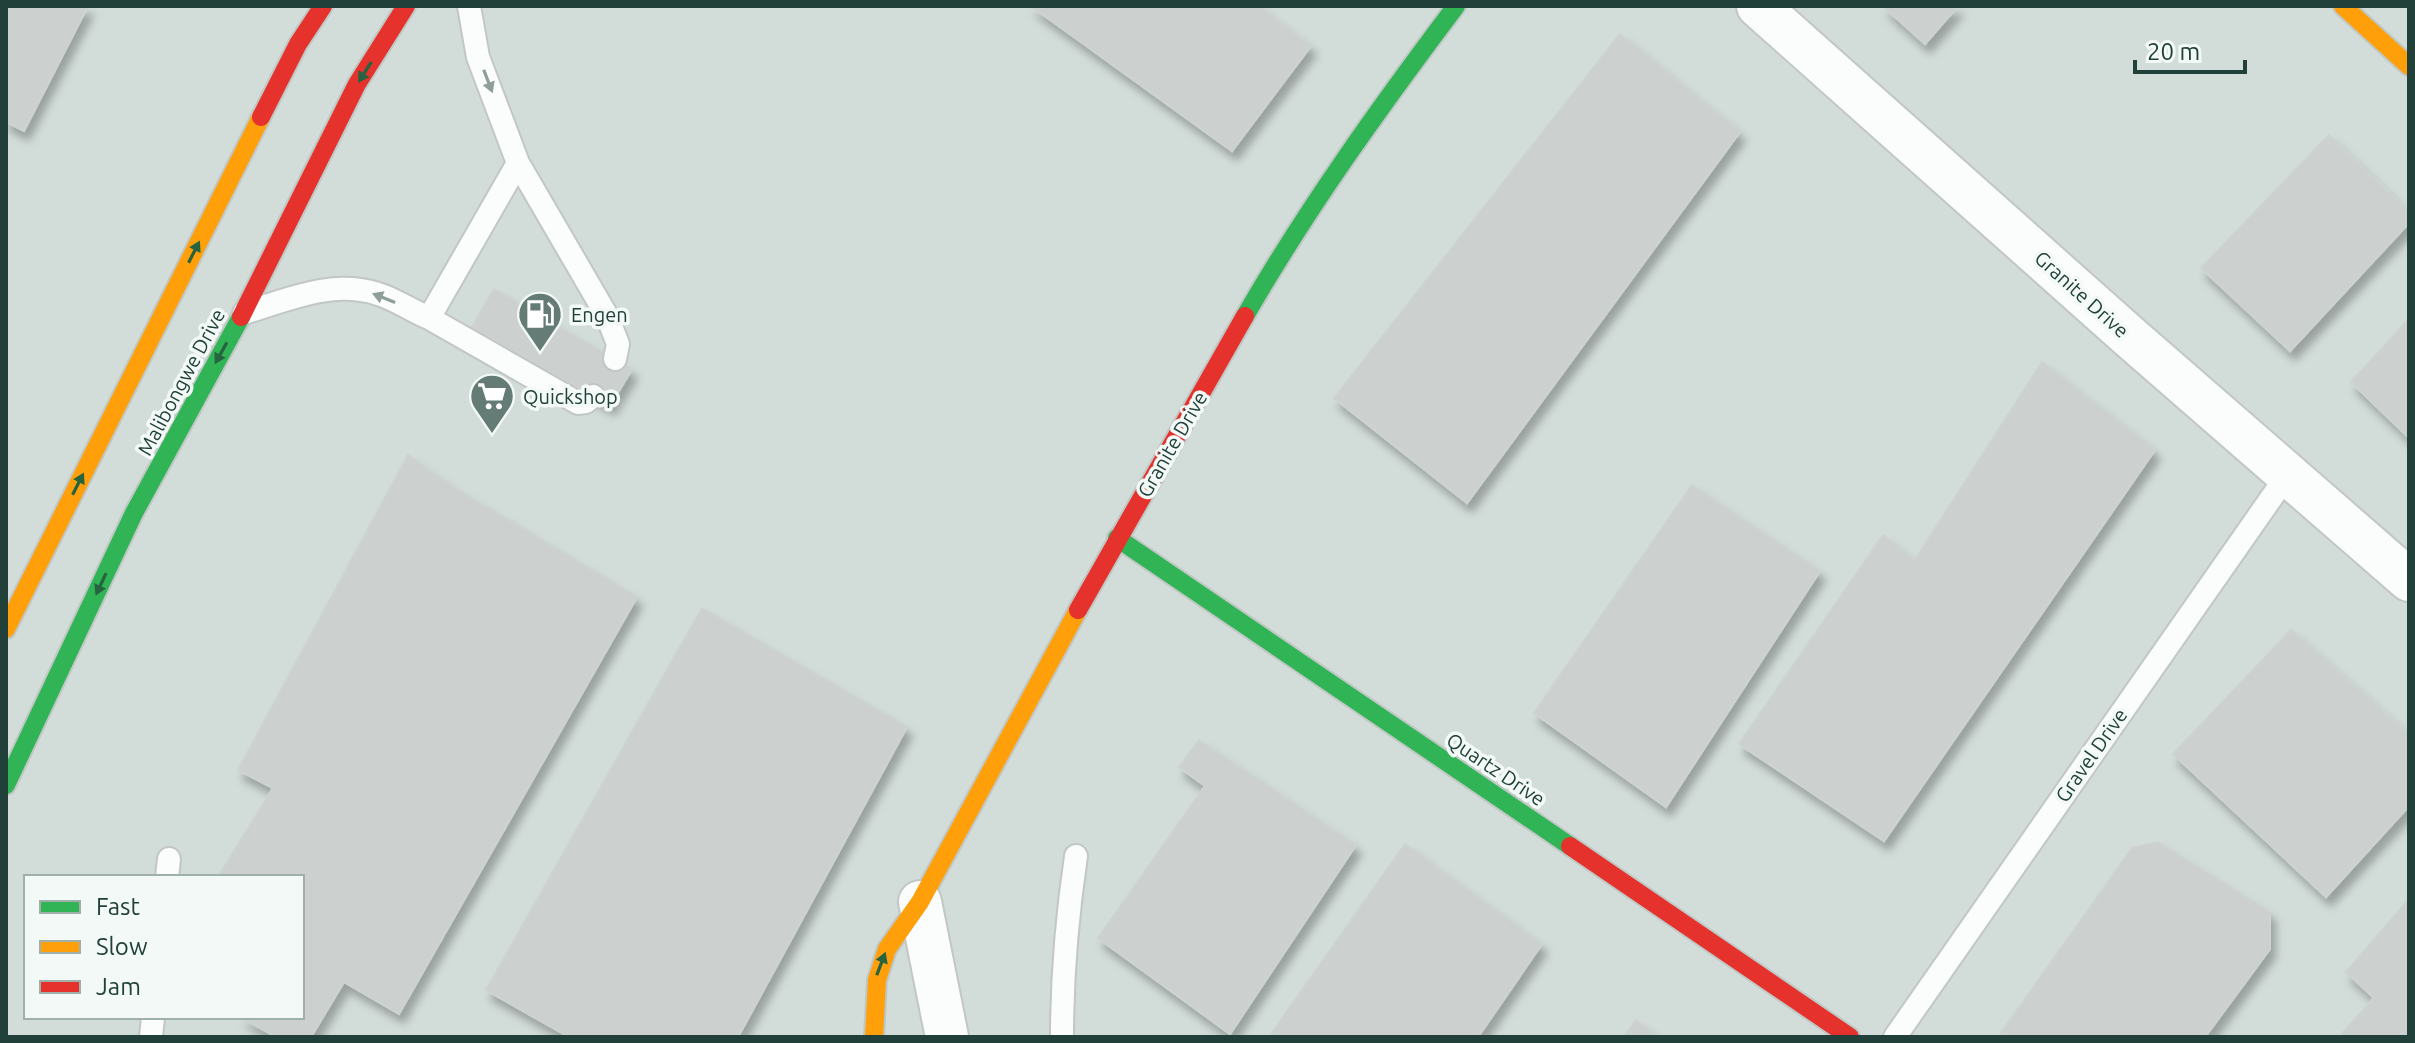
<svg xmlns="http://www.w3.org/2000/svg" width="2415" height="1043" viewBox="0 0 2415 1043" font-family="Ubuntu,sans-serif">
	<style>
		.built { fill: #d2dcd8; fill-rule: evenodd }
		.building { fill: #ccd1cf; stroke: #cdd3d1; stroke-width: 2; filter: url(#shadow) }
		.lines { fill: none; stroke-linecap: round; stroke-linejoin: round }
		.lane-casing { stroke: #c2c7c5; stroke-width: 26 }
		.street-casing { stroke: #c2c7c5; stroke-width: 46 }
		.fast-casing { stroke: #c0c8c5; stroke-width: 22 }
		.slow-casing { stroke: #c0c8c5; stroke-width: 22 }
		.jam-casing { stroke: #c0c8c5; stroke-width: 22 }
		.lane { stroke: #fbfcfc; stroke-width: 22 }
		.street { stroke: #fbfcfc; stroke-width: 42 }
		.fast { stroke: #30b455; stroke-width: 18 }
		.slow { stroke: #ff9f0a; stroke-width: 18 }
		.jam { stroke: #e5322d; stroke-width: 18 }
		.oneway { fill: #256341 }
		.oneway2 { fill: #8e9e9a }
		.labels { text-anchor: middle; dominant-baseline: central; stroke-width: 7; stroke-linejoin: round; paint-order: stroke }
		.street-label { font-size: 20px; fill: #204039; stroke: #f3f9f6 }
		.poi-label { font-size: 20px; fill: #204039; stroke: #f3f9f6; text-anchor: start }
	</style>
	<defs>
		<filter id="shadow"><feDropShadow dx="5" dy="9" stdDeviation="4" flood-color="#0004"/></filter>
	</defs>
	<rect width="100%" height="100%" fill="#e5eae8"/>
	<path class="built" d="M6 6H2409V1037H6ZM26 877H302V1017H26Z"/>
	<path class="building" d="M6 6H88L24 131 6 122Z
		M1031 6H1259L1311 46 1232 151Z
		M1883 6H1958L1925 44Z
		M1620 34 1740 132 1467 503 1334 398Z
		M2329 135 2409 212V223L2290 351 2201 268Z
		M494 289 632 369 610 406 472 327Z
		M2409 319V438L2351 382Z
		M2042 362 2155 450 1884 841 1739 744 1883 535 1915 560Z
		M408 455 455 488 637 597 399 1014 344 982 311 1037H276L241 1017H302V877H218L273 788 238 770Z
		M1692 485 1820 571 1666 807 1534 713Z
		M702 608 907 727 738 1037H569L486 990Z
		M2291 630 2409 734V806L2326 897 2173 754Z
		M1199 740 1356 845 1230 1034 1098 938 1205 786 1179 767Z
		M2158 842 2270 912V949L2205 1037H2000L2001 1033 2132 848Z
		M1405 844 1542 944 1478 1037H1269Z
		M2409 899V1037H2339L2374 998 2346 972Z
		M1636 1020 1658 1037H1624Z"/>
	<g class="lines">
		<g class="lane-casing">
			<path id="lane" d="M518 163 607 316 618 344 615 359
				M244 313C287 300 332 279 378 294 395 299 412 311 429 318L518 163 478 57 469 6
				M429 318 578 403 586 402 593 396
				M167 877 169 859
				M151 1037 153 1017
				M1062 1037C1062 976 1067 917 1076 856
				M1895 1037 2288 474"/>
		</g>
		<g class="street-casing">
			<path id="street" d="M1758 6 2131 338 2409 580
				M920 902 947 1037"/>
		</g>
		<g class="fast-casing">
			<path id="fast" d="M1245 316C1308 207 1380 107 1456 6
				M1117 538 1570 846
				M6 785 134 513 241 317"/>
		</g>
		<g class="slow-casing">
			<path id="slow" d="M2343 6 2409 66
				M6 629 261 117
				M874 1037 877 980 887 949 920 902 1078 610"/>
		</g>
		<g class="jam-casing">
			<path id="jam" d="M261 117 298 44 323 6
				M241 317 357 84 406 6
				M1078 610 1245 316
				M1570 846 1850 1037"/>
		</g>
		<use href="#lane" class="lane"/>
		<use href="#street" class="street"/>
		<use href="#fast" class="fast"/>
		<use href="#slow" class="slow"/>
		<use href="#jam" class="jam"/>
	</g>
	<defs><path id="oneway-solid" d="M-6-.8H1V-3.2L6.5 0L1 3.2V.8H-6Z" transform="scale(2)"/></defs>
	<g class="oneway">
		<use href="#oneway-solid" transform="translate(365 72) rotate(122)"/>
		<use href="#oneway-solid" transform="translate(194 252) rotate(-63)"/>
		<use href="#oneway-solid" transform="translate(221 353) rotate(119)"/>
		<use href="#oneway-solid" transform="translate(78 484) rotate(-63)"/>
		<use href="#oneway-solid" transform="translate(101 584) rotate(115)"/>
		<use href="#oneway-solid" transform="translate(881 964) rotate(-69)"/>
	</g>
	<g class="oneway2">
		<use href="#oneway-solid" transform="translate(488 81) rotate(69)"/>
		<use href="#oneway-solid" transform="translate(384 298) rotate(-158)"/>
	</g>
	<defs>
		<g id="fuel-pin" transform="scale(2.3)"><path d="M0 17L-7.5 6A9.5 9.5 0 1 1 7.5 6Z" fill="#657c76" stroke="#f3f9f6"/><path d="M-5.5-6h7V0h2V4h1.3V-2.5L3-4.5l.8-.8L6-3V5H2.5V1h-1V6h-7ZM-4.2-4.7v3.2H.2V-4.7Z" fill="#fff"/></g>
		<g id="supermarket-pin" transform="scale(2.3)"><path d="M0 17L-7.5 6A9.5 9.5 0 1 1 7.5 6Z" fill="#657c76" stroke="#f3f9f6"/><path d="M-6-5.5h2.5l.6 2H6L4.5 2H-2.5L-4.4-4H-6ZM-1.5 3.2a1.3 1.3 0 1 0 .1 0ZM3 3.2a1.3 1.3 0 1 0 .1 0Z" fill="#fff"/></g>
	</defs>
	<g fill-rule="evenodd">
		<use href="#fuel-pin" x="540" y="314"/>
		<use href="#supermarket-pin" x="492" y="396"/>
	</g>
	<g class="labels">
		<g class="street-label">
			<text transform="translate(2082 294) rotate(42)">Granite Drive</text>
			<text transform="translate(181 382) rotate(-62)">Malibongwe Drive</text>
			<text transform="translate(1172 444) rotate(-60)">Granite Drive</text>
			<text transform="translate(2091 755) rotate(-55)">Gravel Drive</text>
			<text transform="translate(1496 769) rotate(34)">Quartz Drive</text>
		</g>
		<g class="poi-label">
			<text x="571" y="314">Engen</text>
			<text x="523" y="396">Quickshop</text>
		</g>
	</g>
	<rect width="2415" height="1043" fill="none" stroke="#204039" stroke-width="16"/>
	<rect x="24" y="875" width="280" height="144" fill="#f3f9f6" stroke="#9fafaa" stroke-width="2"/>
	<rect x="40" y="901" width="40" height="12" fill="#30b455" stroke="#9fafaa" stroke-width="2"/>
	<text x="96" y="915" font-size="24" fill="#204039">Fast</text>
	<rect x="40" y="941" width="40" height="12" fill="#ff9f0a" stroke="#9fafaa" stroke-width="2"/>
	<text x="96" y="955" font-size="24" fill="#204039">Slow</text>
	<rect x="40" y="981" width="40" height="12" fill="#e5322d" stroke="#9fafaa" stroke-width="2"/>
	<text x="96" y="995" font-size="24" fill="#204039">Jam</text>
	<path d="M2135 60v12h110v-12" fill="none" stroke="#204039" stroke-width="4"/>
	<text x="2147" y="60" font-size="24" fill="#204039" stroke="#f3f9f6" stroke-width="6" paint-order="stroke">20 m</text>
</svg>
